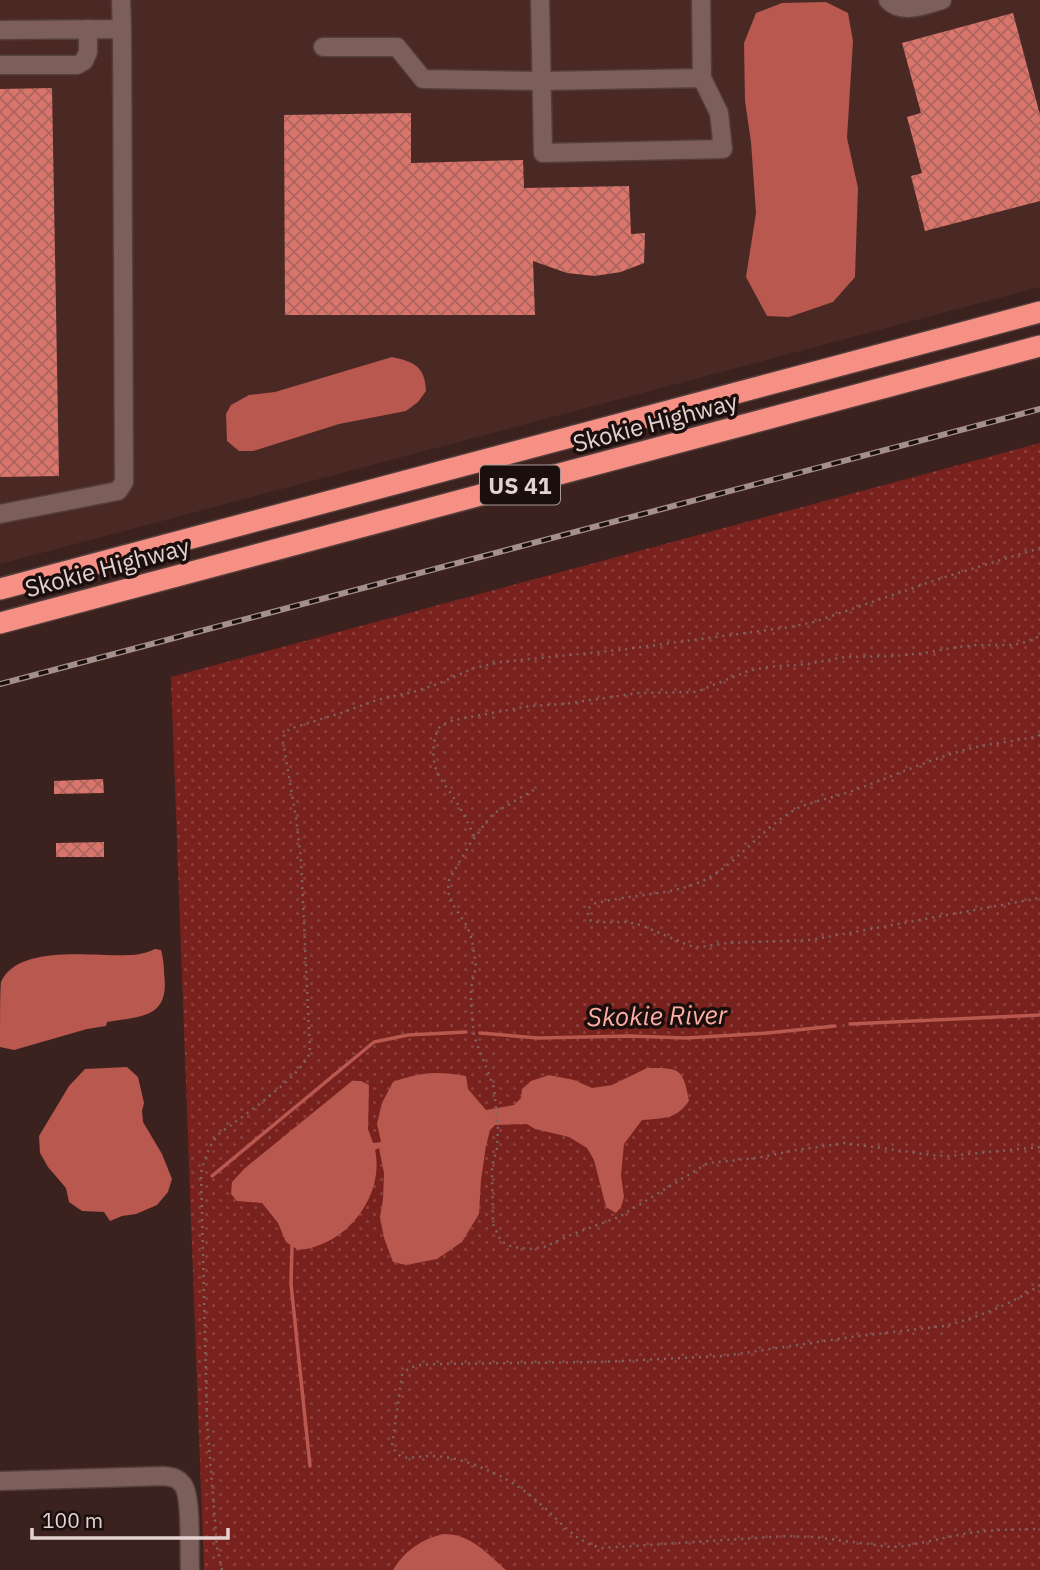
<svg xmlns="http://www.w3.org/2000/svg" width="1040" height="1570" viewBox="0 0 1040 1570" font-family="'IBM Plex Sans',sans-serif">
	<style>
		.built { fill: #4a2925 }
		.grass { fill: url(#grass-dots) }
		.water { fill: #b8584f }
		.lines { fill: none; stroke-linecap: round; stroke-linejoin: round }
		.stream { stroke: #b8584f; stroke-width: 3.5 }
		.building { fill: url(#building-cross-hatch) }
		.minor-casing { stroke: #543e3c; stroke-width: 21 }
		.highway-casing { stroke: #543e3c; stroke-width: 24 }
		.path { stroke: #7c6562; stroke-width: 2.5; stroke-dasharray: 2 5; stroke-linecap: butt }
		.minor { stroke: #7c5e5a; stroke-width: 18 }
		.highway { stroke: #f69085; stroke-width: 21 }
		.rail-casing { stroke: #a48f8c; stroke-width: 6 }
		.rail { stroke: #1b0f0d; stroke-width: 3.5; stroke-dasharray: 10; stroke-linecap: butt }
		.labels { text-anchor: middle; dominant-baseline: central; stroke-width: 7; stroke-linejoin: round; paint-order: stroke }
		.shield { fill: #1b0f0d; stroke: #a89896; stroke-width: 2 }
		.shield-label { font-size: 23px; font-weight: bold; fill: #e4d2d0 }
		.street-label { font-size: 24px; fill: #e4d2d0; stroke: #1b0f0d }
		.water-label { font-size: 26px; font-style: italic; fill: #fcaea4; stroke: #1b0f0d }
	</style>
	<defs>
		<pattern id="grass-dots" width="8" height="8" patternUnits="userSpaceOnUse" patternTransform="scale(1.75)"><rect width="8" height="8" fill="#79211d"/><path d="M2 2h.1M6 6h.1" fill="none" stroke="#8c403d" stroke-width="1.8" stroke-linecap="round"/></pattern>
		<pattern id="building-cross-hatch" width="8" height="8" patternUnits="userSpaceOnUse" patternTransform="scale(1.75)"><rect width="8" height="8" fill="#d9756b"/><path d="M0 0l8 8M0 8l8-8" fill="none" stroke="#ac655e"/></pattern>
	</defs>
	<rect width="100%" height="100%" fill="#3c221f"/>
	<path class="built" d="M0 0H1040V287L0 564Z"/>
	<path class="grass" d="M1040 443V1570H204L171 677Z"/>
	<path class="water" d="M826 2 848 13 853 41 847 138 858 188 855 277 833 302 789 317 767 316 746 277 756 213 751 142 745 101 744 43 756 13 782 3Z
		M392 357C414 362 425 366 426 391L418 402 406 411 339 424 253 451H239L227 441 226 414 231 405 249 395 275 392Z
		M155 949 161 950C163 958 164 965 164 973 170 1018 143 1016 107 1022L106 1026 87 1029 14 1050 0 1047C0 1036 0 989 1 982 18 943 96 957 128 955 138 955 146 953 155 949Z
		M127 1067 138 1077 144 1103 142 1111 143 1122 162 1154 172 1179 168 1192 157 1205 136 1214 122 1216 110 1221 104 1212 82 1211 69 1202 66 1188 48 1167 40 1153 39 1136 69 1086 85 1069Z
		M647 1068C679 1068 683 1067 689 1101 675 1120 664 1118 642 1120L624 1144 621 1175 624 1197 621 1207 616 1213 606 1207 594 1160 587 1148 569 1137 535 1129 527 1124 495 1125 490 1130 486 1146 481 1180 479 1214 462 1242 437 1259 406 1265 393 1262 384 1238 380 1217 383 1199 384 1173 379 1148 375 1150C384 1191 354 1235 314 1247 309 1249 303 1249 298 1250L286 1242 278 1223 262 1203 237 1201 231 1194 232 1182 245 1168 352 1081H361L369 1085 368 1129 373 1143 381 1142 377 1124 382 1103 393 1082C420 1072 437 1071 466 1076L468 1089 486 1110 514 1105 521 1098 522 1089 531 1081 549 1075 574 1080 592 1088 612 1085Z
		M443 1534C472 1534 486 1553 506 1570H393C404 1551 422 1539 443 1534Z"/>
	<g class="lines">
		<path class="stream" d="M850 1024 1040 1015
			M480 1033 538 1038 630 1036 686 1038 767 1033 835 1026
			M212 1176 374 1042 408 1035 466 1032
			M292 1246 291 1284 310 1466"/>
	</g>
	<path class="building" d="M1013 13 1040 115V201L925 231 911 176 922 173 907 117 921 113 902 43Z
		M52 88 59 476 0 477V89Z
		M411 113V163L523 160 524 188 629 186 631 234 645 233 644 263 621 272 594 276 567 273 533 261 535 315H285L284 115Z
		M103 779 104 793 54 794V781Z
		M104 842V857H56V843Z"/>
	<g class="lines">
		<g class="minor-casing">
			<path id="minor" d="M540 0 543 153 723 149 719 113 702 78 701 0
				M888 0C902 15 924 5 942 0
				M0 30 122 29 121 0
				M323 47H397L423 79 542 81 702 78
				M0 65H77L84 61 88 52V29
				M0 514 118 491 124 482 122 29
				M0 1481 163 1476C172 1477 177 1477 183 1485 192 1497 189 1552 190 1570"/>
		</g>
		<g class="highway-casing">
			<path id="highway" d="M0 589 1040 312
				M0 623 1040 346"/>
		</g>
		<path class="path" d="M1040 735C1018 742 994 742 972 748 928 759 888 779 846 793 831 798 815 801 800 807 766 824 744 856 712 876 676 897 632 893 593 904 586 909 587 914 591 921L597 922H627L641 925 688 945 694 947H701L728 943 810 940 1040 898
			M534 790 499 810 490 817 470 844 449 880 448 890 450 900 467 926 472 940 476 966 471 988V1003L474 1036 494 1088 498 1129 497 1148 492 1167 493 1224 501 1241 512 1247 530 1249 544 1247 573 1234 619 1217 708 1163 757 1158 796 1150 845 1143 931 1155 948 1156 1040 1147
			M474 836C469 825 464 815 459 806 452 794 443 784 437 772 432 761 432 739 439 728 443 724 449 722 454 720L530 706 564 704 638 693 696 692 748 671 767 667 808 664 845 657 895 656 925 653 957 647 977 645H1011L1023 643 1040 636
			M1040 1285C1012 1304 976 1318 944 1326L851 1337 724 1356 599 1362 436 1364C423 1365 410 1364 402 1375L392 1446C395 1451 397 1455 403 1457 412 1459 421 1456 430 1456 450 1456 469 1462 487 1470 505 1477 523 1489 537 1501 559 1519 573 1542 602 1548L787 1536 814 1537 891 1547 906 1546 968 1533 997 1530 1040 1529
			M222 1570 217 1547 207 1420 201 1173C205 1157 209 1145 220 1133 243 1116 302 1076 310 1052L301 860 296 818 283 742 284 736 289 729 341 713 377 700 417 691 440 683 474 668 501 662 619 650 790 627 814 622 942 578 1040 548"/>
		<use href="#minor" class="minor"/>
		<use href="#highway" class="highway"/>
		<g class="rail-casing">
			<path id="rail" d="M0 684 1040 409"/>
		</g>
		<use href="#rail" class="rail"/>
	</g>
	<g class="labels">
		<rect class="shield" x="480" y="465.5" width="80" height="39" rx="5"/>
		<g class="shield-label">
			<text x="520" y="485">US 41</text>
		</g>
		<g class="street-label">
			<text transform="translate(655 422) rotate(-15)">Skokie Highway</text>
			<text transform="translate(107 567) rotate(-15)">Skokie Highway</text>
		</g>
		<g class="water-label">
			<text transform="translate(657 1015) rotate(-1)">Skokie River</text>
		</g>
	</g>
	<path d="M32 1528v10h196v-10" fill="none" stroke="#e4d2d0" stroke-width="3.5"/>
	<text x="42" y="1528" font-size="21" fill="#e4d2d0" stroke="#1b0f0d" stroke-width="5" paint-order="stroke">100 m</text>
</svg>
